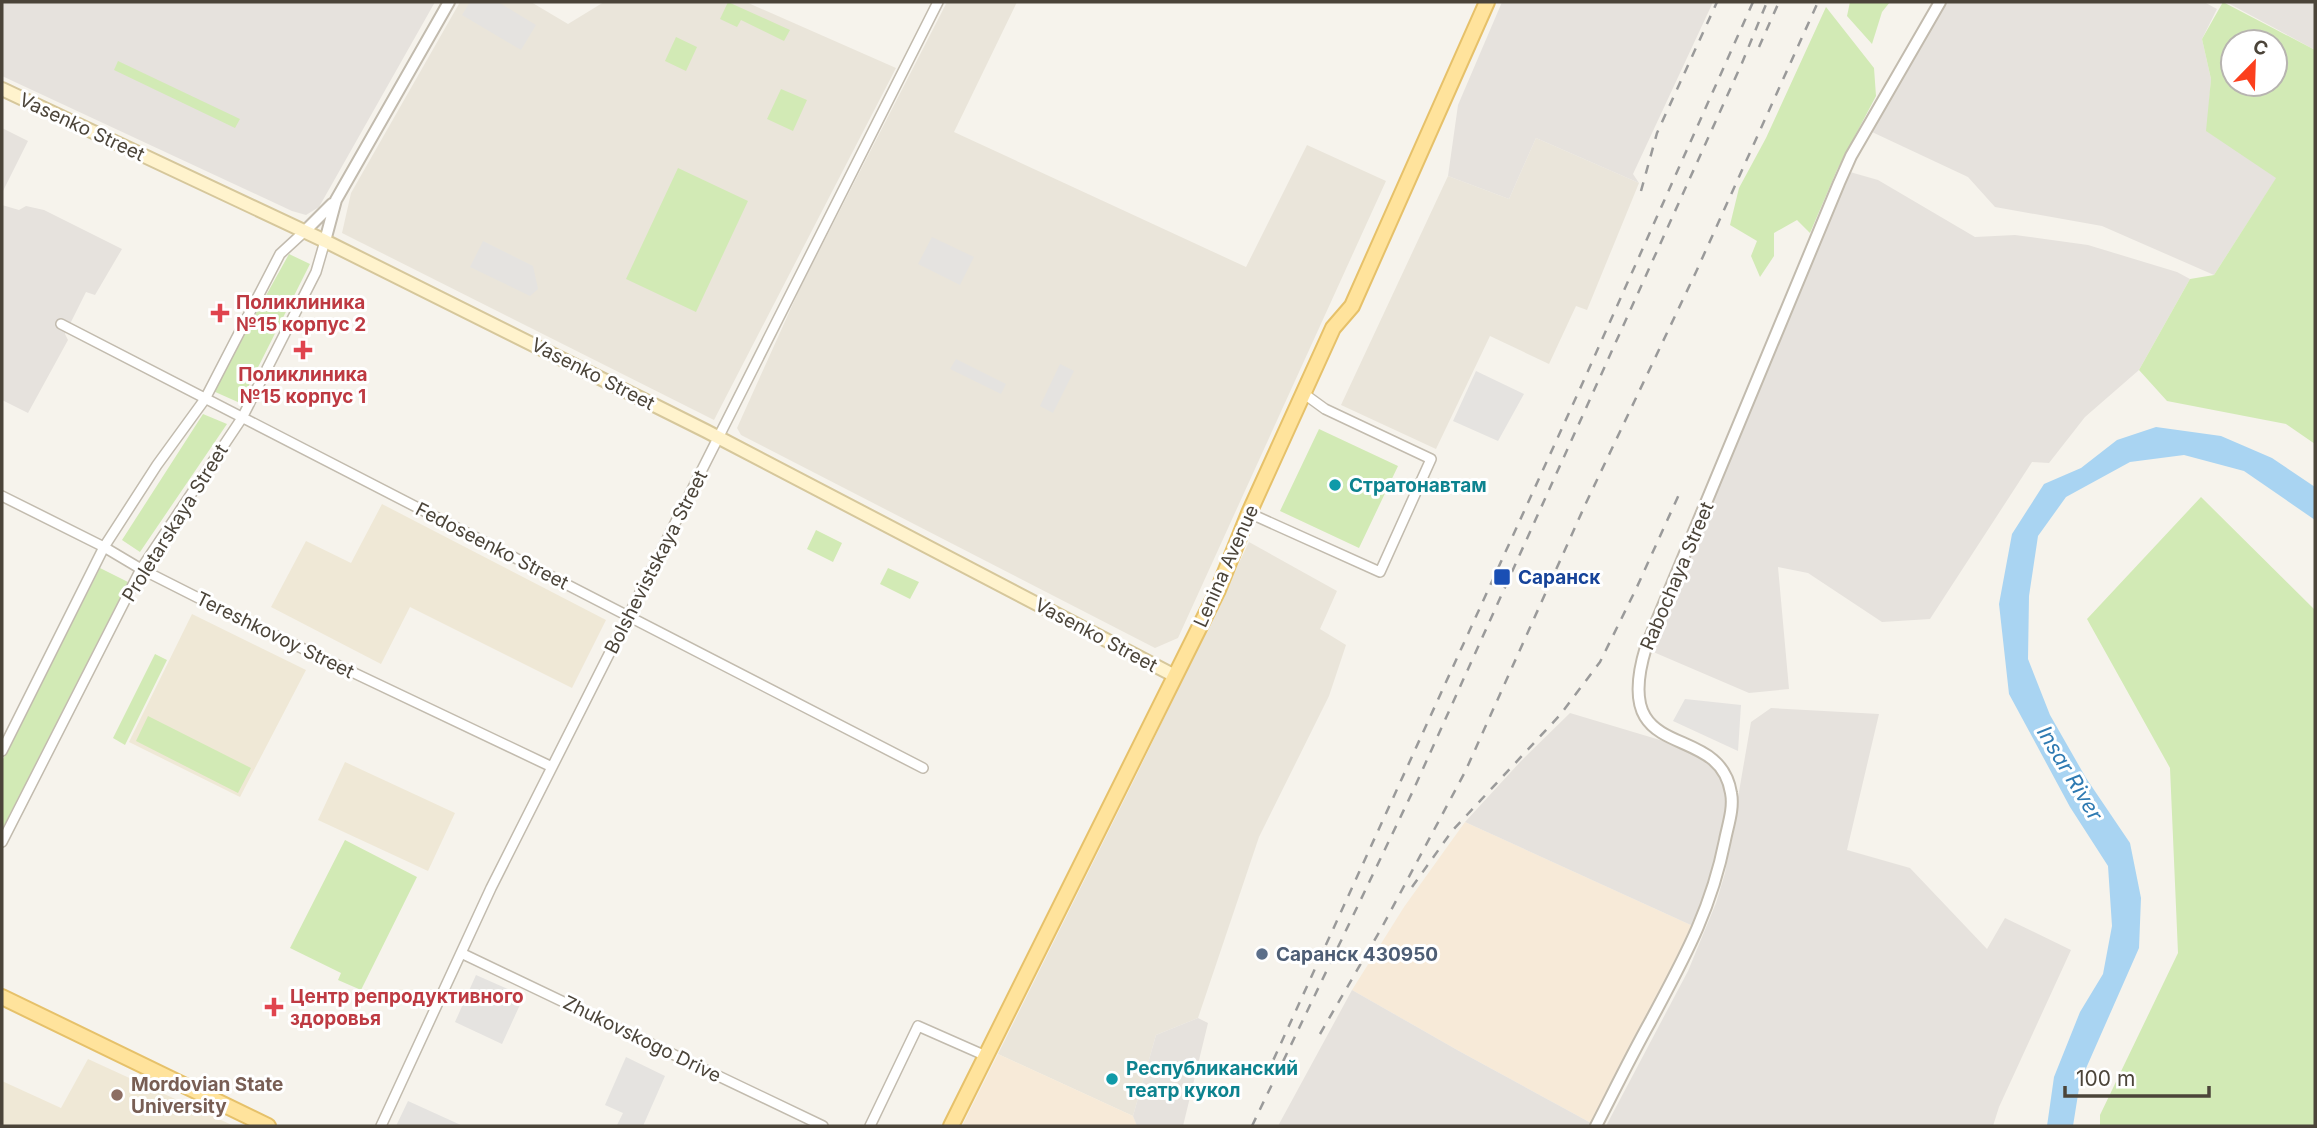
<svg xmlns="http://www.w3.org/2000/svg" width="2317" height="1128" viewBox="0 0 2317 1128" font-family="Inter,sans-serif">
	<style>
		.residential { fill: #eae5da }
		.commercial { fill: #f7ead8 }
		.industrial { fill: #e6e2dd }
		.education { fill: #efe8d6 }
		.green { fill: #d2eab5; fill-rule: evenodd }
		.parking { fill: #e5e3e0 }
		.water { fill: #a9d4f2 }
		.lines { fill: none; stroke-linecap: round; stroke-linejoin: round }
		.minor-casing { stroke: #c2bbae; stroke-width: 12 }
		.tertiary-casing { stroke: #c2bbae; stroke-width: 14 }
		.secondary-casing { stroke: #d6c79b; stroke-width: 16 }
		.primary-casing { stroke: #e6c16a; stroke-width: 18 }
		.minor { stroke: #fff; stroke-width: 9 }
		.tertiary { stroke: #fff; stroke-width: 10 }
		.secondary { stroke: #fff3cd; stroke-width: 12 }
		.primary { stroke: #ffe39c; stroke-width: 14 }
		.rail { stroke: #9a9a9a; stroke-width: 2.5; stroke-dasharray: 9 9; stroke-linecap: butt }
		.health-dot { fill: #e0444e; stroke: #fff; stroke-width: 2.5 }
		.culture-dot { fill: #0f9aa8; stroke: #fff; stroke-width: 2.5 }
		.transit-dot { fill: #1a4fb4; stroke: #fff; stroke-width: 2.5 }
		.service-dot { fill: #5c6f8a; stroke: #fff; stroke-width: 2.5 }
		.education-dot { fill: #8d6e63; stroke: #fff; stroke-width: 2.5 }
		.labels { text-anchor: middle; dominant-baseline: central; stroke-width: 6; stroke-linejoin: round; paint-order: stroke }
		.street-label { font-size: 19px; fill: #4b4439; stroke: #fff }
		.health-label { font-size: 19px; font-weight: bold; fill: #be3a42; stroke: #fff; text-anchor: start }
		.culture-label { font-size: 19px; font-weight: bold; fill: #0d838f; stroke: #fff; text-anchor: start }
		.transit-label { font-size: 19px; font-weight: bold; fill: #164399; stroke: #fff; text-anchor: start }
		.service-label { font-size: 19px; font-weight: bold; fill: #4e5e75; stroke: #fff; text-anchor: start }
		.education-label { font-size: 19px; font-weight: bold; fill: #785e54; stroke: #fff; text-anchor: start }
		.water-label { font-size: 21px; font-style: italic; fill: #2e7ab2; stroke: #fff }
	</style>
	<rect width="100%" height="100%" fill="#f6f3ec"/>
	<path class="residential" d="M460 2H531L568 24 604 2H746L896 68 714 420 342 233 351 193Z
		M947 2H1017L954 132 1246 267 1307 145 1386 181 1178 638 1155 648 741 435 737 428 801 286Z
		M1536 138 1639 183 1587 310 1576 306 1549 364 1490 336 1436 449 1341 405 1448 176 1509 199Z
		M1249 542 1337 591 1320 629 1346 645 1329 696 1259 837 1198 1018 1156 1035 1133 1116 998 1054 1138 772Z"/>
	<path class="commercial" d="M1465 822 1693 926 1591 1123 1459 1051 1352 990 1404 907Z
		M998 1054 1133 1116 1137 1126H962Z"/>
	<path class="industrial" d="M2 2H435L319 207 306 215 292 211 2 76Z
		M1502 2H1713L1633 174 1639 183 1536 138 1509 199 1448 176 1458 105Z
		M1947 2H2204L2217 9 2202 39 2211 79 2207 131 2277 177 2214 275 2102 226 1995 207 1968 177 1872 132Z
		M2226 2H2315V50L2293 38Z
		M2 128 28 141 2 193Z
		M1850 172 1878 180 1975 237 2015 235 2088 245 2177 272 2190 279 2139 370 2085 417 2049 463 2032 462 1930 619 1882 622 1808 573 1778 567 1789 689 1749 693 1651 651Z
		M2 205 19 210 26 206 44 210 122 249 95 295 86 292 65 334 68 340 28 413 2 400Z
		M1771 708 1879 714 1847 850 1910 868 1987 949 2005 918 2071 950 1999 1107 1993 1126H1606L1688 971 1716 903 1725 873 1751 722Z
		M1570 713 1680 746 1704 757 1718 772 1726 792V814L1718 850 1693 926 1465 822 1521 761Z
		M1352 990 1459 1051 1591 1123 1590 1126H1278Z
		M1198 1018 1208 1023 1183 1126H1137L1133 1116 1156 1035Z"/>
	<path class="education" d="M382 504 606 620 572 688 410 607 381 664 271 607 306 541 351 563Z
		M192 614 306 670 240 797 129 742Z
		M345 762 455 813 428 871 318 820Z
		M88 1059 234 1126H2V1081L61 1108Z"/>
	<path class="green" d="M728 2 790 30 784 41 741 20 737 27 720 19Z
		M1850 2H1890L1882 12 1872 44 1847 16Z
		M2223 2 2315 50V444L2286 424 2167 401 2139 370 2190 279 2214 275 2276 178 2206 131 2211 79 2202 39ZM2233 42H2275V84H2233Z
		M1826 7 1874 68 1876 96 1837 170 1810 233 1797 220 1774 233V256L1760 277 1751 256 1757 241 1730 225 1739 188 1766 138Z
		M676 37 697 47 686 71 665 61Z
		M118 61 240 119 235 128 114 70Z
		M781 89 807 100 793 131 767 119Z
		M678 168 748 201 696 312 626 279Z
		M289 254 310 264 240 403 213 391Z
		M203 414 227 424 140 552 122 540Z
		M1319 429 1398 466 1359 548 1280 511Z
		M2201 497 2315 610V1126H2100V1115L2178 953 2170 768 2087 619Z
		M816 530 842 543 833 562 807 549Z
		M100 568 128 582 2 830V761Z
		M888 568 919 582 910 599 880 584Z
		M155 654 167 660 125 745 113 738Z
		M148 716 251 768 238 793 136 741Z
		M345 840 417 877 361 990 338 980 341 973 290 948Z"/>
	<path class="parking" d="M470 2H498L536 25 521 50 462 15Z
		M932 237 974 257 960 285 918 264Z
		M483 241 533 266 538 289 530 296 470 267Z
		M956 359 1006 384 1001 394 950 369Z
		M1060 364 1074 371 1053 413 1040 406Z
		M1476 371 1524 394 1498 441 1453 421Z
		M1685 699 1741 705 1738 751 1673 721Z
		M476 975 524 996 502 1044 455 1022Z
		M626 1057 665 1076 643 1126 617 1125 623 1113 605 1105Z
		M408 1101 463 1126H396Z"/>
	<path class="water" d="M2156 427 2221 436 2272 458 2315 487V520L2244 471 2184 455 2130 462 2066 497 2038 536 2029 596 2028 659 2050 715 2086 778 2130 843 2141 898 2139 948 2080 1082 2073 1126H2047L2054 1077 2080 1012 2103 974 2112 926 2108 866 2070 807 2009 694 1999 604 2012 534 2044 484 2081 468 2117 440Z"/>
	<g class="lines">
		<g class="minor-casing">
			<path id="minor" d="M61 324 923 768
				M2 496 104 547 141 569 232 615 552 767
				M1249 513 1380 572 1431 459 1325 409 1303 393
				M2 751 104 547 157 465 205 399 280 254 305 231
				M2 842 141 569 242 418 316 272 325 241
				M461 953 823 1126
				M381 1126 491 888 938 2
				M870 1126 918 1026 986 1056"/>
		</g>
		<g class="tertiary-casing">
			<path id="tertiary" d="M305 231 332 204
				M325 241 336 200 449 2
				M1596 1126C1614 1091 1631 1056 1650 1022 1683 960 1711 911 1725 840 1728 825 1734 808 1731 793 1719 718 1609 768 1646 647L1839 183 1851 156 1940 2"/>
		</g>
		<g class="secondary-casing">
			<path id="secondary" d="M2 89 325 241 706 431 1175 676"/>
		</g>
		<g class="primary-casing">
			<path id="primary" d="M2 997 268 1126
				M951 1126 1218 590 1249 513 1333 328 1352 306 1487 2"/>
		</g>
		<use href="#minor" class="minor"/>
		<use href="#tertiary" class="tertiary"/>
		<use href="#secondary" class="secondary"/>
		<use href="#primary" class="primary"/>
		<path class="rail" d="M1759 47 1779 2
			M1641 191 1657 133 1717 2
			M1412 887 1452 831 1560 715 1600 662 1636 589 1681 490
			M1320 1034 1381 929 1465 772 1586 503 1696 272 1818 2
			M1266 1076 1579 391 1753 2
			M1252 1126 1412 793 1742 63 1767 2"/>
	</g>
	<g class="health-dot">
		<path d="M216.5 302.5h7v7h7v7h-7v7h-7v-7h-7v-7h7z"/>
		<path d="M299.5 339.5h7v7h7v7h-7v7h-7v-7h-7v-7h7z"/>
		<path d="M270.5 996.5h7v7h7v7h-7v7h-7v-7h-7v-7h7z"/>
	</g>
	<g class="culture-dot">
		<circle cx="1335" cy="485" r="7"/>
		<circle cx="1112" cy="1079" r="7"/>
	</g>
	<rect class="transit-dot" x="1493" y="568" width="18" height="18" rx="3.5"/>
	<circle class="service-dot" cx="1262" cy="954" r="7"/>
	<circle class="education-dot" cx="117" cy="1095" r="7"/>
	<g class="labels">
		<g class="street-label">
			<text transform="translate(82 127) rotate(25)">Vasenko Street</text>
			<text transform="translate(593 374) rotate(27)">Vasenko Street</text>
			<text transform="translate(175 523) rotate(-58)">Proletarskaya Street</text>
			<text transform="translate(492 546) rotate(27)">Fedoseenko Street</text>
			<text transform="translate(656 562) rotate(-63)">Bolshevistskaya Street</text>
			<text transform="translate(1226 566) rotate(-66)">Lenina Avenue</text>
			<text transform="translate(1677 576) rotate(-67)">Rabochaya Street</text>
			<text transform="translate(275 635) rotate(26)">Tereshkovoy Street</text>
			<text transform="translate(1096 635) rotate(28)">Vasenko Street</text>
			<text transform="translate(642 1039) rotate(26)">Zhukovskogo Drive</text>
		</g>
		<g class="health-label">
			<text x="236" y="302">Поликлиника<tspan x="236" dy="22">№15 корпус 2</tspan></text>
			<text x="303" y="374" text-anchor="middle">Поликлиника<tspan x="303" dy="22">№15 корпус 1</tspan></text>
			<text x="290" y="996">Центр репродуктивного<tspan x="290" dy="22">здоровья</tspan></text>
		</g>
		<g class="culture-label">
			<text x="1349" y="485">Стратонавтам</text>
			<text x="1126" y="1068">Республиканский<tspan x="1126" dy="22">театр кукол</tspan></text>
		</g>
		<g class="transit-label">
			<text x="1518" y="577">Саранск</text>
		</g>
		<g class="service-label">
			<text x="1276" y="954">Саранск 430950</text>
		</g>
		<g class="education-label">
			<text x="131" y="1084">Mordovian State<tspan x="131" dy="22">University</tspan></text>
		</g>
		<g class="water-label">
			<text transform="translate(2070 773) rotate(59)">Insar River</text>
		</g>
	</g>
	<rect width="2317" height="1128" fill="none" stroke="#4b4439" stroke-width="7"/>
	<g transform="translate(2254 63) rotate(23)"><circle r="33" fill="#ffffff" stroke="#b7b4b0" stroke-width="2"/>
	<path d="M0-5L12 26L0 18L-12 26Z" fill="#fc3f1d"/>
	<text y="-10" font-size="19" font-weight="bold" text-anchor="middle" fill="#4b4439">С</text>
	</g>
	<path d="M2065 1086v10h144v-10" fill="none" stroke="#4b4439" stroke-width="3.5"/>
	<text x="2076" y="1086" font-size="21" fill="#4b4439" stroke="#ffffff" stroke-width="5" paint-order="stroke">100 m</text>
</svg>
